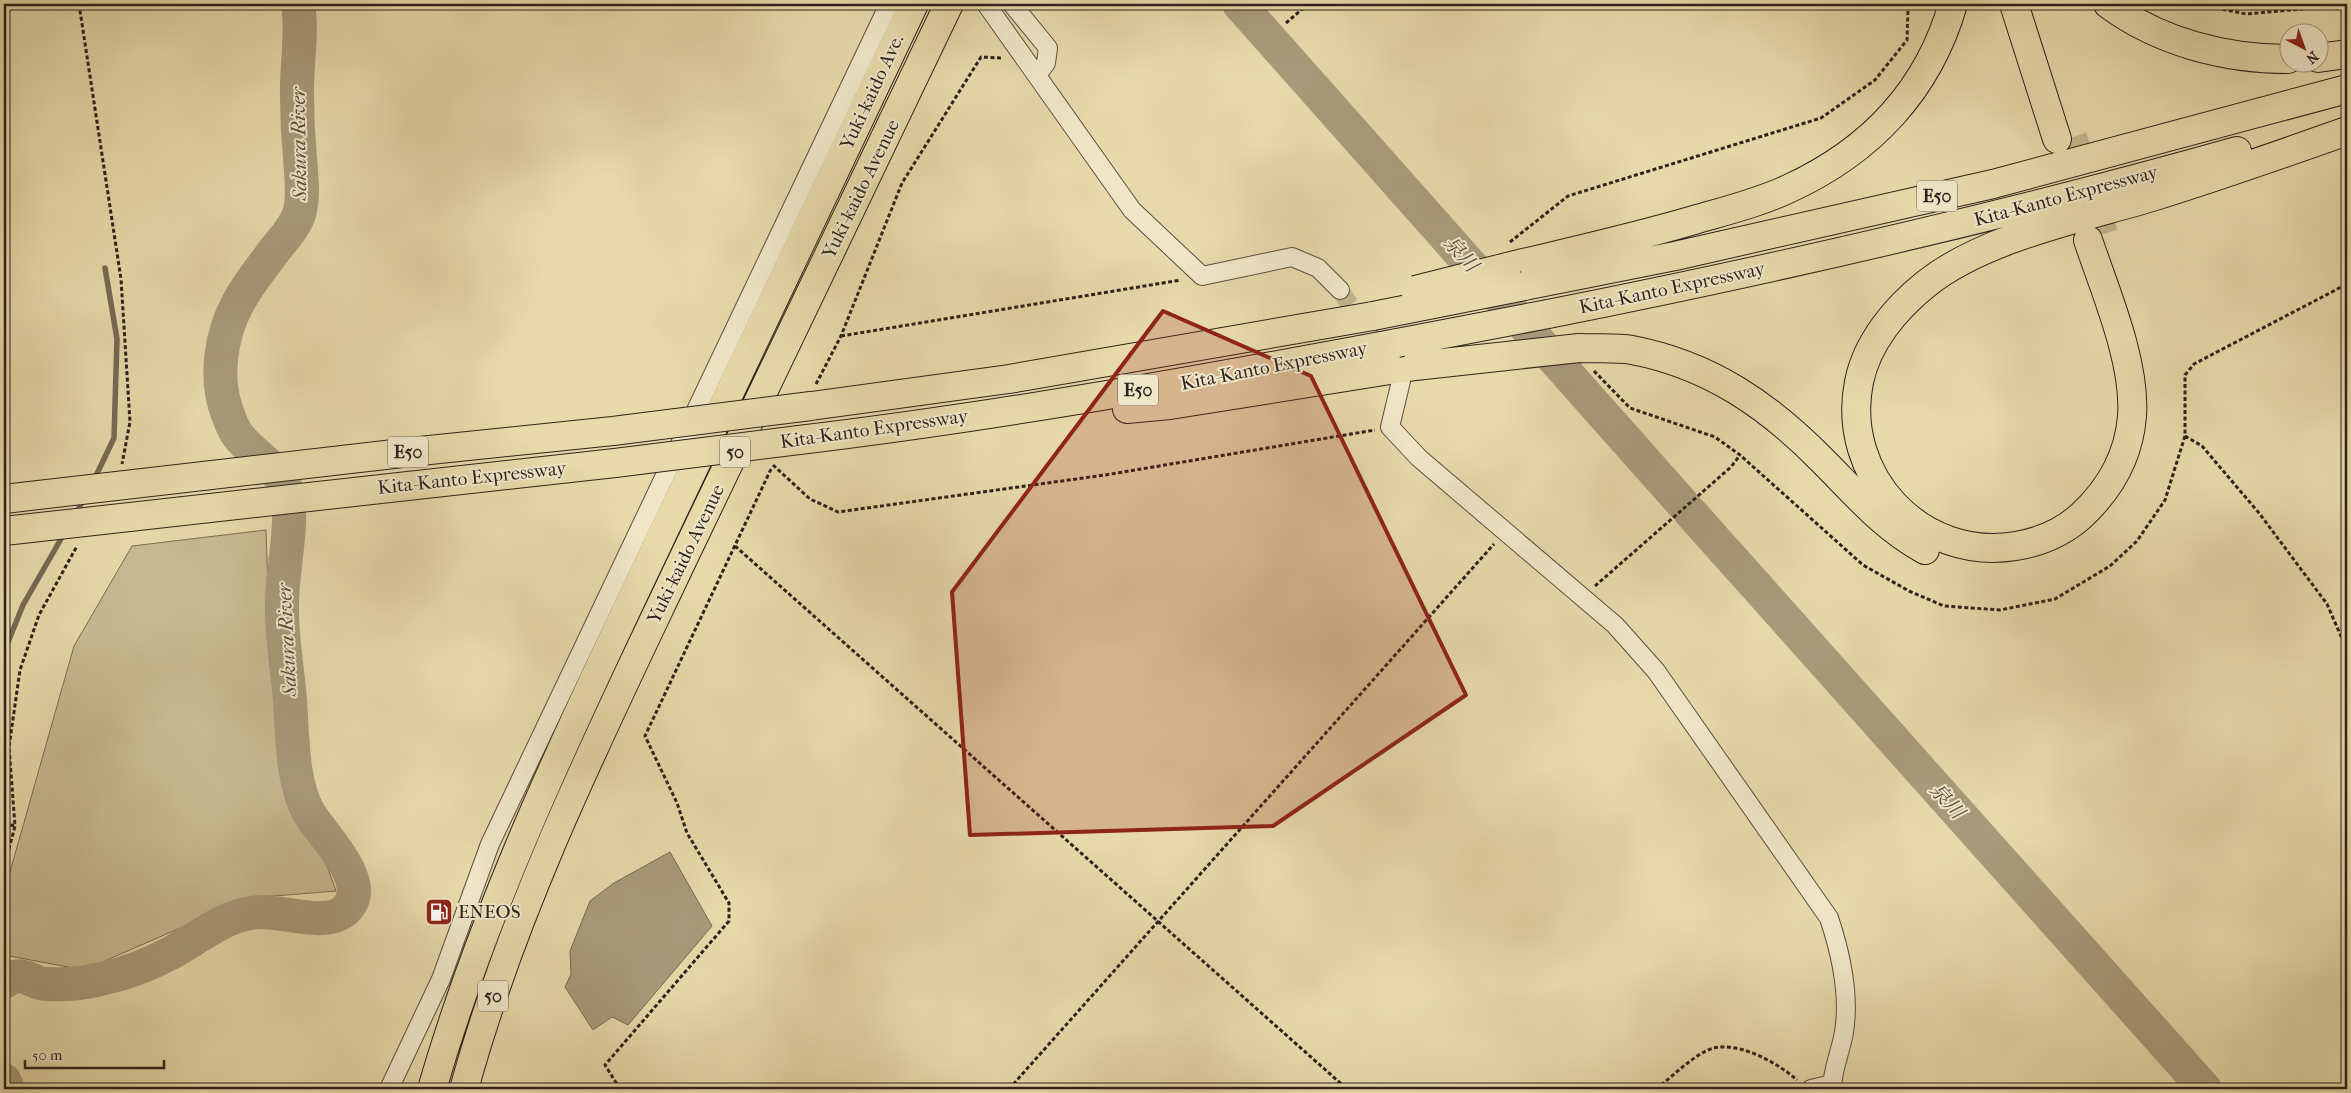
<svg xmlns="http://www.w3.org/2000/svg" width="2351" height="1093" viewBox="0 0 2351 1093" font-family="'IM FELL French Canon','Noto Serif JP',serif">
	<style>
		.green { fill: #c7ba92; stroke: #7a6e57 }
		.water { fill: #a89a7a; stroke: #776a54 }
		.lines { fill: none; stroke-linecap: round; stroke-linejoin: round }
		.stream { stroke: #776a54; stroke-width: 5.5 }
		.river { stroke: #a89a7a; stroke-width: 34 }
		.street-tunnel { stroke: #c2b48e; stroke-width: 18; stroke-dasharray: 18 9; stroke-linecap: butt }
		.highway-tunnel { stroke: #c2b48e; stroke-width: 28; stroke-dasharray: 28 14; stroke-linecap: butt }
		.street-casing { stroke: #5c4f40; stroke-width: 20 }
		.highway-casing { stroke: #2d211c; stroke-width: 30 }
		.path { stroke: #2d211c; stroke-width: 3; stroke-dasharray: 4 2.5; stroke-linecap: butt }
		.street { stroke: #efe6c8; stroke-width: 18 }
		.highway { stroke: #e7d9aa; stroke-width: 28 }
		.highway-bridge-casing { stroke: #2d211c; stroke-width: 30; stroke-linecap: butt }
		.highway-bridge { stroke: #e7d9aa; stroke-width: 28 }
		.marked { fill: #8f2418; fill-opacity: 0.2; stroke: #8f2418; stroke-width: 4; stroke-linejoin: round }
		.labels { text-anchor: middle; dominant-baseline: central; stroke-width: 4; stroke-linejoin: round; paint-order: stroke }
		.shield { fill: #efe6c8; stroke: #675c50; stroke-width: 1 }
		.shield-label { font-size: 18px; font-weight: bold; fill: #2d211c }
		.street-label { font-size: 19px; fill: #2d211c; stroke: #efe6c8 }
		.poi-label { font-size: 19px; fill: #2d211c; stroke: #efe6c8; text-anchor: start }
		.water-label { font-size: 20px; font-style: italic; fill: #584b3d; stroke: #efe6c8 }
	</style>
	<rect width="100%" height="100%" fill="#e7d9aa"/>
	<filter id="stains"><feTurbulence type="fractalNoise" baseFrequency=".004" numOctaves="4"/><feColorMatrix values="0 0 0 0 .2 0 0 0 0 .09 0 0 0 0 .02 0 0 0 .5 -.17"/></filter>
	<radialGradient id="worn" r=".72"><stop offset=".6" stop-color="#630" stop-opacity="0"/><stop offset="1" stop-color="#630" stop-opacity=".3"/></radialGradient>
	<path class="green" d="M266 530 271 674 293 813 326 863 336 891 249 898 84 970 4 955V893L74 646 132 546Z"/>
	<path class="water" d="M670 852 712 926 628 1025 612 1017 593 1030 565 987 571 974 570 951 590 901 614 883Z"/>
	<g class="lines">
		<path class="stream" d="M94 480 114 438 117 339 105 268
			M75 515 85 497
			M4 652 23 605 65 532"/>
		<path class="river" d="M1239 4 1682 503
			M1690 512 2205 1089
			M4 982C25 968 30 984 47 984 64 985 85 983 101 979 124 974 148 965 169 954 198 939 226 913 260 912 285 911 332 930 349 906 369 879 322 835 309 813 290 780 293 727 289 689 286 660 281 631 282 602 282 570 295 518 286 488 279 468 249 452 237 434 232 427 229 417 226 409 215 377 221 335 237 305 246 287 259 271 271 255 280 242 296 227 300 211 304 193 301 175 300 157 298 137 297 117 297 97 296 66 303 34 298 4
			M4 1080 8 1089"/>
		<path class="street-tunnel" d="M1340 290 1383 354"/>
		<path class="highway-tunnel" d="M2073 137 2104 234"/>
		<g class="street-casing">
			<path id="street" d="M986 4 1132 210 1202 276 1292 257 1318 268 1340 290
				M1012 4 1048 48 1046 63 1037 75
				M1401 381 1390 427 1419 458 1615 625 1656 671 1829 918C1841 954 1850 995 1844 1032 1841 1051 1832 1070 1832 1089
				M389 1089 441 979 490 844 889 4
				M1811 1089 1832 1084"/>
		</g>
		<g class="highway-casing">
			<path id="highway" d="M2014 4 2057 139
				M2108 4C2159 42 2225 59 2288 59
				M2318 58 2347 54
				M2088 240C2105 291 2136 362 2132 416 2129 456 2110 489 2081 516 2063 532 2040 542 2016 546 1921 562 1840 476 1859 382 1867 342 1896 308 1926 284 1983 238 2082 218 2152 197 2217 177 2282 154 2347 131
				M1507 267C1570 252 1633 238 1694 220 1725 211 1758 203 1788 189 1869 152 1928 91 1953 4
				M1524 286 1675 256 1993 184 2347 89
				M1548 314C1780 268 2010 215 2237 151
				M1579 348C1596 349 1615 347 1632 350 1710 365 1768 405 1823 461 1856 494 1883 527 1925 550
				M811 406 1009 379 1373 316
				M1127 409 1170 405 1415 366
				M799 440C1000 416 1199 380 1397 343
				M432 1089C486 903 570 729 653 554 740 371 827 187 914 4
				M464 1089C515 904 601 732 683 559 772 374 861 189 949 4"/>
		</g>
		<path class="path" d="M79 4 121 279 130 422 122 464
			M2197 4 2246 14 2347 5
			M1286 23 1308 4
			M1510 242 1568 196 1821 118 1875 80 1907 40 1908 10 1901 4
			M841 336 1181 280
			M1594 371 1630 408 1715 437 1740 455 1863 565 1909 591 1944 606 2000 610 2055 599 2110 566 2137 541 2165 500 2185 436V375L2194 364 2347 284
			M816 384 841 336 902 183 981 57 1002 58
			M2185 436 2202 446 2259 513 2327 604 2347 650
			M773 465 810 499 838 512 1105 475 1375 430
			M735 546 1347 1089
			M1595 586 1731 467 1740 455
			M4 823 15 826
			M4 868 15 826 9 747 20 670 39 615 77 546
			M620 1089 605 1065 729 921V903L687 833 677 803 645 736 772 467
			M1009 1089 1494 544
			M1656 1089C1672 1077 1688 1060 1706 1051 1732 1037 1777 1062 1797 1080"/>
		<use href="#street" class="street"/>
		<use href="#highway" class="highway"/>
		<g class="highway-bridge-casing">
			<path id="highway-bridge" d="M1415 290 1507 267
				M1373 316 1524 286
				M1397 343 1548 314
				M1415 366 1579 348
				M4 499 420 451 613 431 811 406
				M4 531 615 463 799 440"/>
		</g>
		<use href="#highway-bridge" class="highway-bridge"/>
	</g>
	<path class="marked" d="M1163 311 1311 376 1466 695 1273 826 970 835 952 592Z"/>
	<defs>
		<g id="fuel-square" transform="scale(1.4375)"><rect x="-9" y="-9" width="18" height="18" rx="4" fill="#8f2418" stroke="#efe6c8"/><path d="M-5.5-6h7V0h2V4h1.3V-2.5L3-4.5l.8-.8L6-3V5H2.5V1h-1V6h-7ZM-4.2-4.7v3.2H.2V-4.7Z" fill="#fff"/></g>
	</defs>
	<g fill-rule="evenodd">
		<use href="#fuel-square" x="439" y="912"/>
	</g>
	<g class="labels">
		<g class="shield">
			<rect x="1917" y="180.5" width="40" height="31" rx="4"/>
			<rect x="1118" y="374.5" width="40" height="31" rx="4"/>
			<rect x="388" y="436.5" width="40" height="31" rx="4"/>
			<rect x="720" y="436.5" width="30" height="31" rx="4"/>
			<rect x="478" y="980.5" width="30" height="31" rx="4"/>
		</g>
		<g class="shield-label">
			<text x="1937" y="196">E50</text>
			<text x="1138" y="390">E50</text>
			<text x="408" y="452">E50</text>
			<text x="735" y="452">50</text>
			<text x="493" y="996">50</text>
		</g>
		<g class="street-label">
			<text transform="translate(872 92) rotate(-65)">Yuki-kaido Ave.</text>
			<text transform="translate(861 189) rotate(-64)">Yuki-kaido Avenue</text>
			<text transform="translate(2066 196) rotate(-15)">Kita-Kanto Expressway</text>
			<text transform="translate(1672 288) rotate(-12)">Kita-Kanto Expressway</text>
			<text transform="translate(1274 366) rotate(-11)">Kita-Kanto Expressway</text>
			<text transform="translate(874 429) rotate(-8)">Kita-Kanto Expressway</text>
			<text transform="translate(472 478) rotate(-6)">Kita-Kanto Expressway</text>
			<text transform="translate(686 554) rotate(-64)">Yuki-kaido Avenue</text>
		</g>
		<g class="poi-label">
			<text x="458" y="912">ENEOS</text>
		</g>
		<g class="water-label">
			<text transform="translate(299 144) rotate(-91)">Sakura River</text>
			<text transform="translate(1461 254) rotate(48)">泉川</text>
			<text transform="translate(287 640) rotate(-93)">Sakura River</text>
			<text transform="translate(1947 801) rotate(48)">泉川</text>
		</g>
	</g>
	<rect width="2351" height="1093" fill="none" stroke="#e7d9aa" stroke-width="20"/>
	<rect x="5" y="5" width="2341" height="1083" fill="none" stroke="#2d211c" stroke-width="2.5"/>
	<rect x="10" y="10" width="2331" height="1073" fill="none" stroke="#2d211c"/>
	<g transform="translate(2304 48) rotate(139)"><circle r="24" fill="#efe6c8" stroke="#a19783"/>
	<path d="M0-4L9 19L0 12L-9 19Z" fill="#8f2418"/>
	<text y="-8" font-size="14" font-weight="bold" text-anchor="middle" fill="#2d211c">N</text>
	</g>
	<path d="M25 1060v8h139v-8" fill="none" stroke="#2d211c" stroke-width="2.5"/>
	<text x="32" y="1060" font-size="15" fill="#2d211c" stroke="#efe6c8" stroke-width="4" paint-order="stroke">50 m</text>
	<rect width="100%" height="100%" filter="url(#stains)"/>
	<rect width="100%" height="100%" fill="url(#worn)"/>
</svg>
